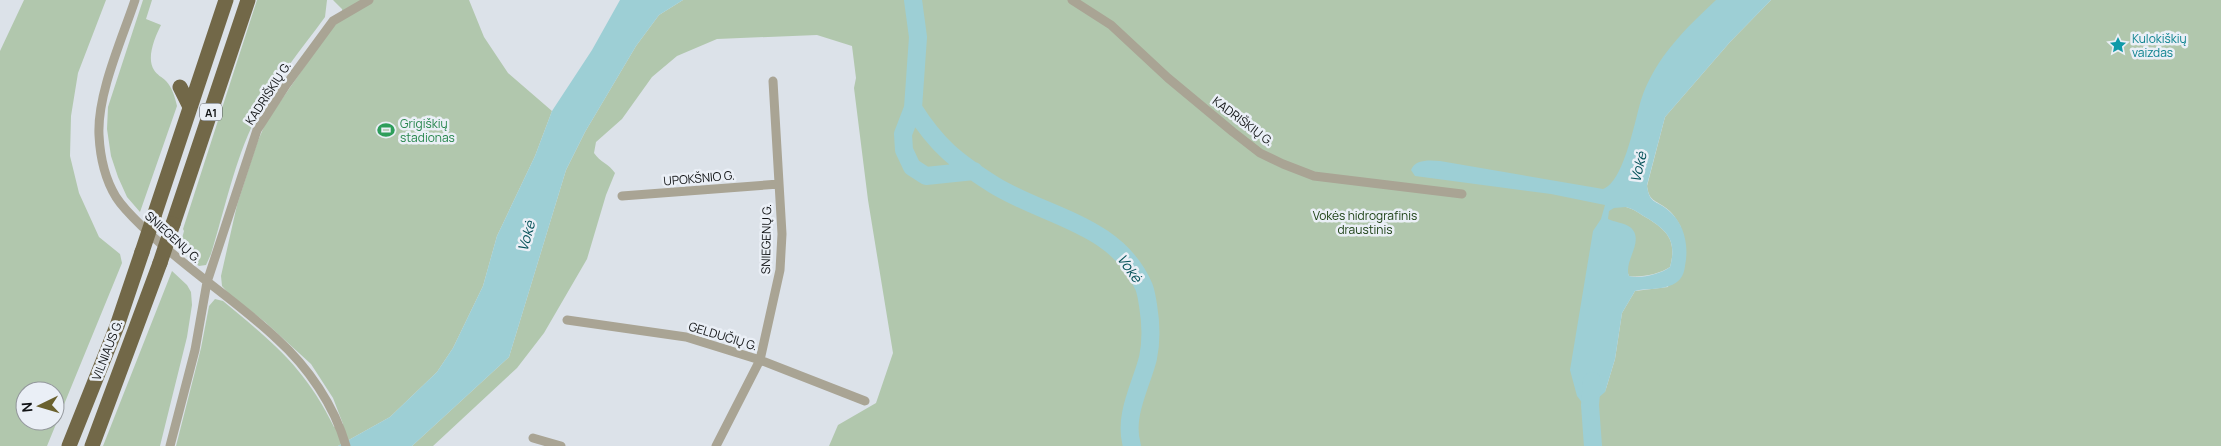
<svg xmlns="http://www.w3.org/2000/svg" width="2221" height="446" viewBox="0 0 2221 446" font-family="Manrope,sans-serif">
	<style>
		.green { fill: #b1c7ad; fill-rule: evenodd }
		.water { fill: #9dcfd5; fill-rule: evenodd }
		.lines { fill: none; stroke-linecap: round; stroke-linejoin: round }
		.river { stroke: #9dcfd5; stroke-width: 18 }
		.minor { stroke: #a9a494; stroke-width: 9 }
		.trunk { stroke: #726848; stroke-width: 15 }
		.trunk-bridge { stroke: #726848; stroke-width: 15 }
		.labels { text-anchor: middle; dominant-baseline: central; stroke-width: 5; stroke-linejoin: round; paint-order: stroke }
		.shield { fill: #eaeff6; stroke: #515458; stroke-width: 1 }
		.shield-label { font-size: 11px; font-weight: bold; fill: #101214 }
		.culture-label { font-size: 12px; fill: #0d838f; stroke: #eaeff6; text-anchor: start }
		.street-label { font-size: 12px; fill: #101214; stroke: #eaeff6 }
		.leisure-label { font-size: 12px; fill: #27864d; stroke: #eaeff6; text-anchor: start }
		.park-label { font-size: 12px; fill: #1c4014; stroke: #eaeff6 }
		.water-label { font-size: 14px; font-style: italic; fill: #055158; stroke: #eaeff6 }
	</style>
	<rect width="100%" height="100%" fill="#dce2e9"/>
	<path class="green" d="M24 0H106L78 73 71 116 70 156 79 193 99 237 120 254 122 263 47 446H0V51ZM25 391H55V421H25Z
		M143 0H152L146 19 161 25C155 37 146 58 154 70 157 75 162 77 166 81 172 87 175 97 177 106L140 212 127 197 118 177 111 156 107 129 108 107Z
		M257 0H327L325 17C301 50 273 83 255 120 235 159 224 212 211 254L206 265 199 266 179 250 184 231 183 229Z
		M333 0H469L484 37 508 73 552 111 535 156 497 236 483 286 453 348 437 372 390 417 338 446H176L201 348 209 306 215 299 223 301C272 342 305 367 334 427L343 424 333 398 311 364 265 322 229 294 222 286 221 276 237 205 257 143 266 122 328 33 343 16 342 9Z
		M683 0H1735L1666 68 1626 207C1634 209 1640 214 1647 218 1668 231 1677 241 1670 267 1660 274 1640 278 1629 276L1627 271 1630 227 1605 392 1615 359 1622 313 1635 291 1668 287 1681 227C1677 220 1673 213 1666 208 1655 200 1649 201 1647 186L1665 117 1730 42 1771 0H2221V446H829L838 425 876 403 893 353 868 200 854 88 856 78 852 46 817 35 717 39 677 56 652 77 622 119 596 142 594 153C600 162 609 164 615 173L606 195 587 259 544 333 517 368 433 446H412L509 357 566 170 585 132 636 46 659 15Z
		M172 271 187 285 191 292 192 305 187 337 160 446H103Z"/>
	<path class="water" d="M620 0H683L659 15 636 46 585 132 566 170 509 357 412 446H338L390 417 437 372 453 348 483 286 497 236 535 156 552 111 592 50Z
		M1716 0H1771L1730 42 1665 117 1647 185C1649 204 1656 200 1668 210 1685 224 1689 246 1685 266 1684 276 1679 283 1669 286 1659 290 1646 288 1635 291L1622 313 1615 359 1605 392 1590 405H1584L1577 396 1570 370 1593 231 1601 219 1605 205 1551 194 1415 176 1411 170C1415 159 1430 160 1440 161L1603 189C1624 182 1635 120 1641 100 1655 58 1685 29 1716 0ZM1626 207C1634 209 1640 214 1647 218 1668 231 1677 241 1670 267 1661 274 1640 279 1629 276 1623 261 1646 240 1630 227 1625 223 1614 222 1608 219L1609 211 1614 208Z"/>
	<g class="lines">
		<path class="river" d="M913 0 918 37 913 108 903 134 904 150 912 167 926 176 974 171
			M913 108C937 146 956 161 994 185 1046 217 1117 224 1144 287 1146 292 1147 299 1148 305 1151 323 1152 339 1148 358 1141 386 1123 416 1132 446
			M1592 381 1590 405 1593 446"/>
		<path class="minor" d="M135 0C122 39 97 94 99 135 100 155 105 179 116 197 125 211 137 221 149 233 189 271 237 301 277 339 308 367 334 405 346 446
			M1072 0 1111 25 1168 78 1233 132 1260 153 1283 164 1314 176 1462 194
			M622 196 779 184
			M567 320 686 337 760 360 865 401
			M533 438 561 446
			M170 446 195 350 207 282 257 130 286 85 333 21 369 0
			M716 446 760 360 780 270 782 234 773 81"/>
		<path class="trunk" d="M180 87 190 107
			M154 216 226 0
			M173 224 248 0
			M69 446 117 326 142 252
			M92 446 160 263"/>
		<path class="trunk-bridge" d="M142 252 154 216
			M160 263 173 224"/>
	</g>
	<defs>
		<g id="sight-bare" transform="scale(1.35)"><path d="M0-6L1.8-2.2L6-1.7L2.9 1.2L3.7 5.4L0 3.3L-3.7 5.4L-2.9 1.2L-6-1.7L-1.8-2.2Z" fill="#0f9aa8" stroke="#eaeff6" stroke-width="2.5" paint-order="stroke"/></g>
		<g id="stadium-bare" transform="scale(1.35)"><path d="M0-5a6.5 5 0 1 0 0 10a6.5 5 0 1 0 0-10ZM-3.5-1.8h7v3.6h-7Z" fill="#2e9e5b" stroke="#eaeff6" stroke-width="2.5" paint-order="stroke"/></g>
	</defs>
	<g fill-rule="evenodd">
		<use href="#sight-bare" x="2118" y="45"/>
		<use href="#stadium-bare" x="386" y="130"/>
	</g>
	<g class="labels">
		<rect class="shield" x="200" y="103.5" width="22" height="17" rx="4"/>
		<g class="shield-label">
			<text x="211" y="112">A1</text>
		</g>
		<g class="culture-label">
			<text x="2132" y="38">Kulokiškių<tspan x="2132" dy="14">vaizdas</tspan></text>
		</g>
		<g class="street-label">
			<text transform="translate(268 93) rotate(-57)">KADRIŠKIŲ G.</text>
			<text transform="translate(1243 121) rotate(37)">KADRIŠKIŲ G.</text>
			<text transform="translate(699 178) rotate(-5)">UPOKŠNIO G.</text>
			<text transform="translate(173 237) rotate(42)">SNIEGENŲ G.</text>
			<text transform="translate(766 239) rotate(-89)">SNIEGENŲ G.</text>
			<text transform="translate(723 336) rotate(17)">GELDUČIŲ G.</text>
			<text transform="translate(107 350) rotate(-69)">VILNIAUS G.</text>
		</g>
		<g class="leisure-label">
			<text x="400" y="123">Grigiškių<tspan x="400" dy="14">stadionas</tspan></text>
		</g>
		<g class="park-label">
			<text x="1365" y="215">Vokės hidrografinis<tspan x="1365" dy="14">draustinis</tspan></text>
		</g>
		<g class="water-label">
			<text transform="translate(1638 167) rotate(-77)">Vokė</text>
			<text transform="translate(526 236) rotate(-75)">Vokė</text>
			<text transform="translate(1130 268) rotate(54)">Vokė</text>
		</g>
	</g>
	<g transform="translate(40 406) rotate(265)"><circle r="24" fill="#eaeff6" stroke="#93979c"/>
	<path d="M0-4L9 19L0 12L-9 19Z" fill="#6a612e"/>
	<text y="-8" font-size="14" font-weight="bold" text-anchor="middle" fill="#101214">N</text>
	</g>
</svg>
